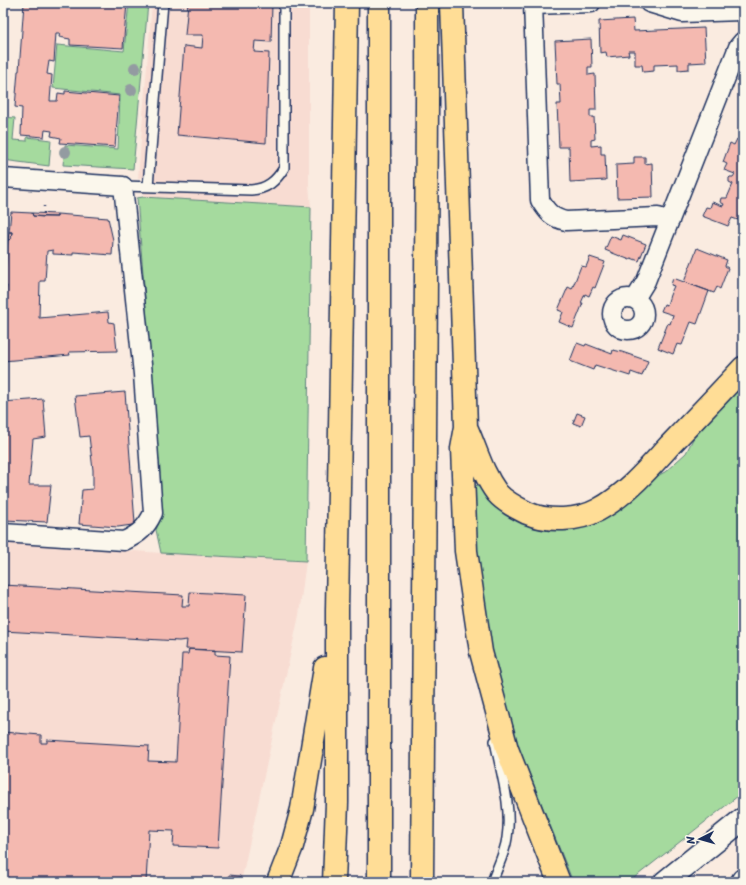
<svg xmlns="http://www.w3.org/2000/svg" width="746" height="885" viewBox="0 0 746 885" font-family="Sriracha,sans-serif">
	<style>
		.built { fill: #f8dcd2 }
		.green { fill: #a5da9e; stroke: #60847e }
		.building { fill: #f4b9b0; stroke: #1b2f5e }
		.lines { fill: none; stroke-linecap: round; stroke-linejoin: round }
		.service-casing { stroke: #1b2f5e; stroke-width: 12 }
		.minor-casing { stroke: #1b2f5e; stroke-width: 21 }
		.secondary-casing { stroke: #1b2f5e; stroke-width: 25 }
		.motorway-casing { stroke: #1b2f5e; stroke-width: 25 }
		.path { stroke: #1b2f5e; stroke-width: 2.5; stroke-dasharray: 1 3; stroke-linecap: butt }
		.service { stroke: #fbf7ec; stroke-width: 9 }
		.minor { stroke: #fbf7ec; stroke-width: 18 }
		.secondary { stroke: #fbf7ec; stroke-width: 22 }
		.motorway { stroke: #ffdd96; stroke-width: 22 }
		.tree { fill: #939ba1 }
	</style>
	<rect width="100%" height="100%" fill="#faebe0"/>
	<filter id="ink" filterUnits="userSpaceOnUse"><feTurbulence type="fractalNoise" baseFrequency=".025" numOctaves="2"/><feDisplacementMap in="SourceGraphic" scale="8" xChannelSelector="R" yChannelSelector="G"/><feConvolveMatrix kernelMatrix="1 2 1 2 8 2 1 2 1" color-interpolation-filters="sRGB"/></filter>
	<g filter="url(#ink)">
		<path class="built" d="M152 3H309V185L311 207 143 197 145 177 138 178Z
			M3 541 161 553 306 561 299 615 241 882H3Z"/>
		<path class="green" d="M129 3H148L133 169 63 165 65 145 118 149 120 95 53 88 57 45 124 51Z
			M3 117 15 118 13 140 27 141V137L51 140 49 166 3 160Z
			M143 197 311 207 306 561 161 553 156 530 160 520 162 509 137 198Z
			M743 381V792L629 882H573L521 753 503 701 490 649 473 521V489L480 482 552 529 665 472 686 453 693 439Z"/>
		<path class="building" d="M24 3H127L123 48 70 45V39L59 37 60 33H56L54 62 49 61 47 74 52 75 50 101H57L58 93 65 94V91L119 96 115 147 60 143 61 138 51 136 52 131 45 130 44 137 21 135 22 108 15 107 18 71H19Z
			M188 3H272L271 42 255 41 254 52 269 53 266 143 177 135 184 46 202 48 203 35H185Z
			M633 19 634 31 704 28 706 62 689 63V69L678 70V64L654 65V71L643 72 642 65H635V51H628L629 55 607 57 606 52 600 53 599 21Z
			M591 39 592 67H588V75L595 74 596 110H590V117H594L595 139 591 140V146L601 145V154H605L606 180 570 182 569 147H559L557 104H561L560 84H557L555 41Z
			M737 139 743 141V198L741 203 743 206 738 220 732 218 728 226 702 216 706 207 710 208 712 202 723 206 724 204 720 202 721 198H727L733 184 729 182V178L730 177H733L735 174 724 170 727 164 723 162 730 143 734 145Z
			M634 157H645V164L652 163 653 197 617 198 616 165 634 164Z
			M11 212 32 213 33 216 43 217H57V214L108 218 113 240 112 255 73 252V255L53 254V250L47 251 45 281H40L39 318 108 312 109 322 114 323 117 351 69 352 70 355 3 361V294H6L7 286 4 285 8 240 11 239 12 232H9Z
			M32 213 57 214V217L33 216Z
			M9 232H12L11 239 8 240Z
			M623 235 646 244 639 261 631 258 630 260 605 250 611 236 621 240Z
			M697 248 727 260 725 266 728 268 720 289 717 287 714 293 684 282Z
			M590 257 605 262 595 288 593 287 589 296 585 294 581 303H583L573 328 559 322 563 312 558 310 568 287 572 289 581 266 586 267Z
			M673 278 709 291 697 324 691 322 682 345 677 344 673 354 658 348 668 323 670 324 673 315 661 311 664 304 667 305 670 295 674 286 671 285Z
			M577 343 585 346 586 344 612 354 613 350 622 352 648 361 642 376 631 372 630 376 595 365 593 370 570 361Z
			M125 392 135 523 132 525 118 527 79 524 82 490 93 489V470L89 436 80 437 75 396Z
			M43 399 46 437 33 439 29 485H51L47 522 4 520 3 402Z
			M577 413 585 416 581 426 573 423Z
			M3 585 183 595 182 606H189L190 592 246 595 242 652 186 649 187 640 179 641 3 631Z
			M189 649 215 650V655L230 656 218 848 173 846 174 831 149 830 146 882H3V732L41 735V743H47V740L149 746 148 761 176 762 182 654H188Z
			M229 875 240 876 239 882H228Z"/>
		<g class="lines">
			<g class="service-casing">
				<path id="service" d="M123 186 251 190C267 189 276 181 284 168V3
					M148 186 163 3
					M492 882C497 868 505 853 507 838 512 806 501 773 495 741"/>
			</g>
			<g class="minor-casing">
				<path id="minor" d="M533 3 540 200C547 212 552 218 566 221L658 217 670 221
					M649 3 682 13 741 11 743 13
					M533 5 591 3
					M3 178 123 186 143 374 153 513C146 528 139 534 124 541L3 533
					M612 314a16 16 0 1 1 32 0a16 16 0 1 1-32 0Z
					M635 299 646 281 738 47 743 41"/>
			</g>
			<g class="secondary-casing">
				<path id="secondary" d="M665 882 743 819
					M742 882 743 880"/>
			</g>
			<g class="motorway-casing">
				<path id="motorway" d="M452 3 466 427 462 449 466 551 481 652 507 749 559 882
					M466 427C476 449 482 473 497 493 505 502 517 508 527 513 548 522 578 521 598 510 626 495 649 468 670 445 695 419 719 394 743 368
					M278 882 292 846 302 809 325 668
					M334 882 337 803V610L347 3
					M379 882V3
					M422 882C423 589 428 296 427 3"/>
			</g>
			<path class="path" d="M44 207V204
				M44 213V210"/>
			<use href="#service" class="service"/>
			<use href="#minor" class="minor"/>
			<use href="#secondary" class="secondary"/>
			<use href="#motorway" class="motorway"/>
		</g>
		<g class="tree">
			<circle cx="135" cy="68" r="6"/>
			<circle cx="131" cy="90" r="6"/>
			<circle cx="65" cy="152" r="6"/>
		</g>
	</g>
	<rect width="746" height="885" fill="none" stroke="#fbf7ec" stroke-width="16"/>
	<rect x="8" y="8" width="730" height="869" fill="none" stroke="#1b2f5e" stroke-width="1.5" filter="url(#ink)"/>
	<g transform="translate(700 839) rotate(264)" stroke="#fbf7ec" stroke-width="3" paint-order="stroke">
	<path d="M0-3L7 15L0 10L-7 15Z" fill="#1b2f5e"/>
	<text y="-6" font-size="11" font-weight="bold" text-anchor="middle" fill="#1b2f5e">N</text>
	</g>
</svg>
